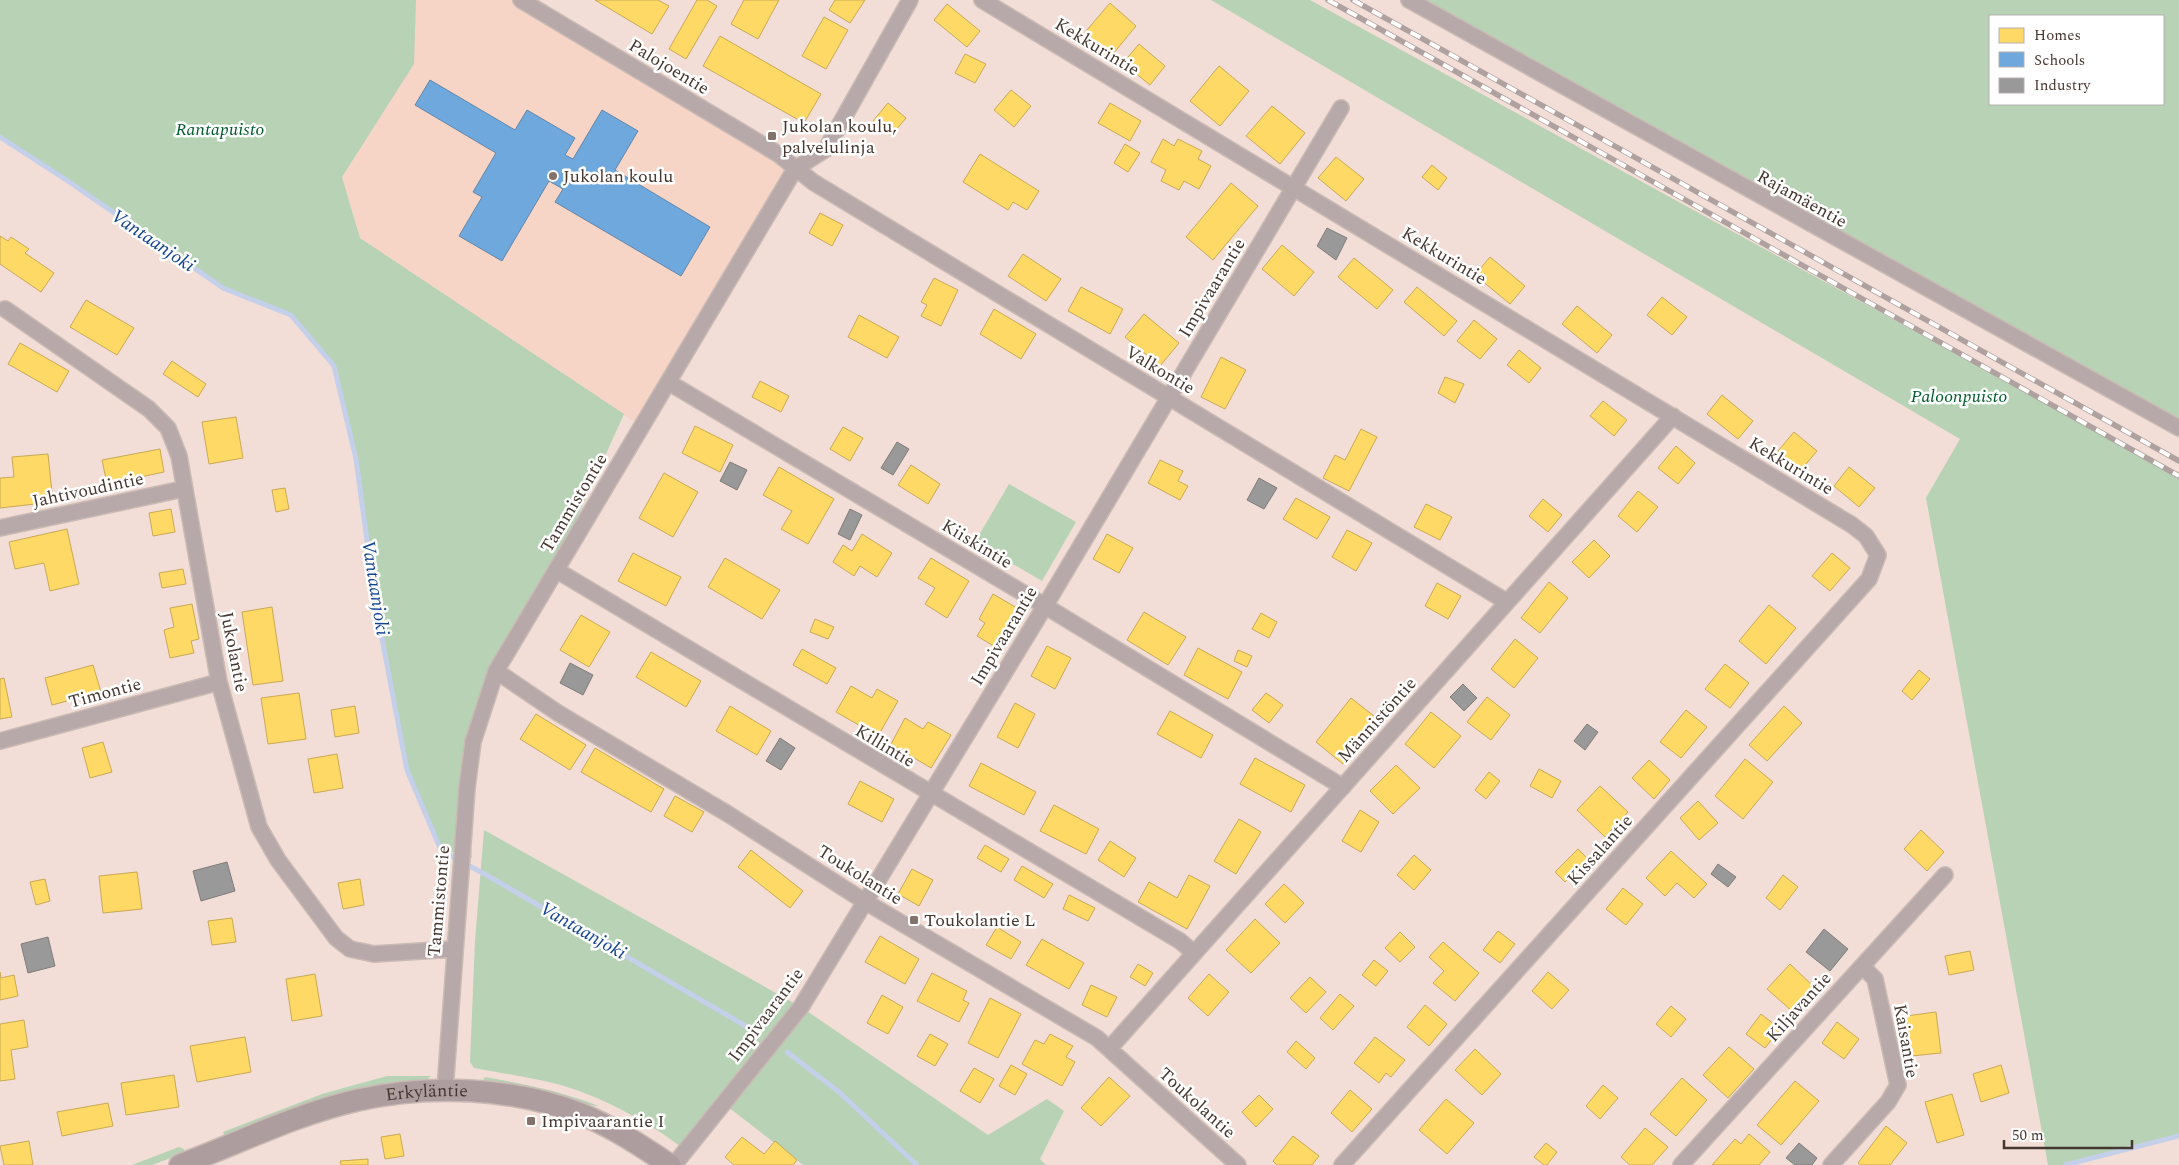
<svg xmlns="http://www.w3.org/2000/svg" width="2179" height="1165" viewBox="0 0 2179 1165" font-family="Spectral,serif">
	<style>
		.built { fill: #f6d5c7 }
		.green { fill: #b7d2b4; fill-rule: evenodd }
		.homes { fill: #ffd966; stroke: #c8a956 }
		.schools { fill: #6fa8dc; stroke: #6386a9 }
		.industry { fill: #999; stroke: #807c7a }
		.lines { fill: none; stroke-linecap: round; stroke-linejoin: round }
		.stream { stroke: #c4cfea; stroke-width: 5 }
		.street-casing { stroke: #cabab4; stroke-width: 18 }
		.secondary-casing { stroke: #cabab4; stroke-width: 24 }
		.street { stroke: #b7a9aa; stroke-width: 15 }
		.secondary { stroke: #ae9d9f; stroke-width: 21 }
		.rail-casing { stroke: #afa19f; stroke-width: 5.5 }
		.rail { stroke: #fff; stroke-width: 4; stroke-dasharray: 11; stroke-linecap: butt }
		.poi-dot { fill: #82726b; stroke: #fff; stroke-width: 2 }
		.labels { text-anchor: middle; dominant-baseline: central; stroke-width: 5; stroke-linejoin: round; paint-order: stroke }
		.street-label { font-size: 18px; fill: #463831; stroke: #fff }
		.poi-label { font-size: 18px; fill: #463831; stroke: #fff; text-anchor: start }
		.park-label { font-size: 18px; font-style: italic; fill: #015d2d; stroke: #fff }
		.water-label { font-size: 19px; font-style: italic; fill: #144490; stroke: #fff }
	</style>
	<rect width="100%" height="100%" fill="#f2ded6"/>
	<path class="built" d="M416 0H521L795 169 642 427 360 238 342 177 413 64Z"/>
	<path class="green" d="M0 0H416L414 64 342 177 360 238 624 414 562 551 486 677 467 788 472 858 440 848 407 770 376 607 356 459 334 366 291 315 223 288 68 181 0 137Z
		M1211 0H1310L2179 476V1136L2065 1165H2048L1926 498 1960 439Z
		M1409 0H2179V427ZM1990 16H2163V104H1990Z
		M1009 484 1076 522 1042 581 975 542Z
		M484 830 801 1007 988 1135 1047 1099 1064 1111 1040 1159 1046 1165H803L723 1103 685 1150C649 1122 598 1094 553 1083 527 1077 501 1073 474 1068L470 1062 475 941Z
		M387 1076H431L423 1083 225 1137 223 1132 322 1094Z
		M485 1077C524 1084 561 1091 599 1106L569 1103 481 1084Z
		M179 1147 184 1149V1153L152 1165H132Z"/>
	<path class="homes" d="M595 0H658L669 6 652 34Z
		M697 0H707L717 6 686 59 669 49Z
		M744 0H779L758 39 731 24Z
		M835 0H865L850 23 829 10Z
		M1110 3 1136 26 1108 60 1081 37Z
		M947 4 980 31 967 47 934 20Z
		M824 17 848 30 826 69 802 56Z
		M720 36 821 94 804 123 703 66Z
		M1139 44 1165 66 1150 85 1123 63Z
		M965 54 986 64 975 83 955 73Z
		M1219 66 1249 91 1220 126 1190 101Z
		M1011 90 1031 106 1014 127 994 110Z
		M888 103 906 118 891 136 873 121Z
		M1110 103 1141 121 1130 141 1098 123Z
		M1272 106 1305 133 1280 164 1246 136Z
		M1163 139 1174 146 1178 139 1202 151 1198 159 1211 166 1199 189 1184 181 1179 190 1161 181 1166 170 1151 162Z
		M1125 144 1140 153 1128 172 1114 163Z
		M980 154 1039 191 1027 210 1013 202 1008 210 963 182Z
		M1336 157 1364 179 1346 201 1318 178Z
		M1432 165 1447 178 1438 190 1422 177Z
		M1231 183 1258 206 1213 260 1186 237Z
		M820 213 843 225 832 246 809 233Z
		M0 236 8 241 11 237 29 249 25 253 54 273 41 292 0 264Z
		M1282 245 1314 272 1294 296 1262 269Z
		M1023 254 1061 279 1046 301 1008 276Z
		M1490 257 1525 286 1510 304 1475 275Z
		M1354 258 1393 290 1377 309 1338 277Z
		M934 278 958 290 941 326 921 316 927 305 921 302Z
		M1081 287 1123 309 1110 334 1068 311Z
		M1417 287 1457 321 1444 336 1404 302Z
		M1662 297 1687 317 1672 335 1647 315Z
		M86 300 134 328 117 355 70 327Z
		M1577 306 1612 335 1597 353 1562 324Z
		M994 309 1036 334 1021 359 980 334Z
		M1144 314 1179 343 1160 366 1125 337Z
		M859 315 899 337 887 358 848 337Z
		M1474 320 1497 339 1480 359 1457 341Z
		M20 343 69 371 57 392 8 364Z
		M1519 350 1541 368 1529 383 1507 365Z
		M1221 357 1246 370 1225 409 1201 397Z
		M172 361 206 384 198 397 163 374Z
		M1445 377 1464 384 1455 403 1438 393Z
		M760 381 789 396 781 412 752 397Z
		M1722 395 1753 421 1738 439 1707 414Z
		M1603 401 1627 420 1614 436 1590 416Z
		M236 417 243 458 209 464 202 422Z
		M695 426 733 445 720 472 682 453Z
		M843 427 863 438 850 461 830 449Z
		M1361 429 1377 437 1349 491 1323 478 1335 455 1345 460Z
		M1794 432 1817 451 1801 470 1778 451Z
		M1676 446 1695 463 1678 484 1658 468Z
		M160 449 164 472 107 484 102 460Z
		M48 454 53 502 0 508V478L14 477 12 457Z
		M1160 460 1183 471 1178 481 1188 486 1180 500 1148 483Z
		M911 465 940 484 928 504 898 485Z
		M779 467 834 499 808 544 781 529 792 511 763 495Z
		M1849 467 1875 488 1859 507 1834 486Z
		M664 473 698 492 673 537 639 518Z
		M285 488 289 509 276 512 272 490Z
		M1638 491 1658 507 1637 532 1618 516Z
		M1296 498 1330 517 1317 539 1283 519Z
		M1543 499 1562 515 1548 532 1529 516Z
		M1426 504 1452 517 1440 540 1414 527Z
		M171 509 175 532 153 536 149 513Z
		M67 529 79 584 50 591 44 563 15 569 9 542Z
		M1347 530 1372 543 1356 571 1332 557Z
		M862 534 892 553 877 577 860 566 854 576 833 562 843 545 852 551Z
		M1107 534 1133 548 1119 573 1093 559Z
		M1594 540 1610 556 1589 578 1572 562Z
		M633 553 681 577 666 606 618 581Z
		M1832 553 1850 568 1830 591 1812 576Z
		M725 558 780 590 762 619 708 587Z
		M931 558 969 581 947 618 925 604 935 588 918 578Z
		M183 569 186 584 162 588 159 573Z
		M1549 582 1568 598 1540 633 1521 618Z
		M1437 583 1461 596 1448 619 1425 606Z
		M993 594 1017 608 1013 614 1020 619 1002 651 977 636 985 623 979 619Z
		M192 604 199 639 191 641 194 653 170 658 164 630 174 627 170 608Z
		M1769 605 1796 628 1766 664 1739 641Z
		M272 607 283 681 253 685 242 612Z
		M1144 612 1186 637 1168 665 1127 640Z
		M1261 613 1277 622 1269 638 1252 629Z
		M581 615 610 632 589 667 560 650Z
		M815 619 834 627 828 639 810 632Z
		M1515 639 1538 658 1514 688 1491 669Z
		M1047 646 1071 658 1055 689 1031 676Z
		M1198 648 1242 672 1228 699 1184 675Z
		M802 649 836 668 827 684 793 665Z
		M1238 650 1252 656 1247 667 1234 661Z
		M651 652 701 681 686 707 636 677Z
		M1725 664 1749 683 1730 708 1705 689Z
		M93 665 101 692 52 705 45 678Z
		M1919 670 1930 679 1912 700 1902 691Z
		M4 678 12 717 0 719V679Z
		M851 686 872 698 877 689 898 701 878 736 836 712Z
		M299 693 306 739 268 744 261 698Z
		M1266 693 1283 705 1269 723 1252 710Z
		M1487 697 1510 715 1491 740 1467 722Z
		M1351 698 1379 720 1343 764 1316 742Z
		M1015 703 1035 714 1018 748 997 737Z
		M355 706 359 733 335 737 331 710Z
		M730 706 771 731 757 755 716 731Z
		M1784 706 1802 723 1767 761 1749 745Z
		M1686 710 1707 727 1681 758 1660 742Z
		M1170 711 1213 735 1201 758 1157 734Z
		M1431 712 1461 736 1434 768 1405 744Z
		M536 714 586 745 570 770 520 739Z
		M905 718 923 729 928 722 951 735 931 768 891 744Z
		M103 742 112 772 90 778 82 748Z
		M595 748 664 789 651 812 581 772Z
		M337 754 343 788 314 793 308 759Z
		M1255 758 1305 785 1291 812 1240 784Z
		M1745 759 1773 782 1743 819 1715 796Z
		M1649 760 1670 780 1654 799 1632 778Z
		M981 763 1036 792 1024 815 969 786Z
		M1396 765 1420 788 1393 814 1370 791Z
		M1539 769 1561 781 1552 798 1530 786Z
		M1489 772 1500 781 1486 799 1475 790Z
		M860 781 894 799 882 822 848 804Z
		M1600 786 1628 812 1605 837 1577 810Z
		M675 796 704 812 692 832 664 816Z
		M1698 801 1718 823 1699 840 1680 818Z
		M1054 805 1099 829 1086 854 1040 831Z
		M1360 810 1379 822 1361 852 1342 841Z
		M1239 819 1261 832 1236 874 1214 861Z
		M1921 830 1944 852 1927 871 1904 849Z
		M1110 841 1136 858 1124 877 1098 860Z
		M985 845 1009 859 1001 872 977 858Z
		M1578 849 1588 859 1565 882 1555 872Z
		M751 850 803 891 790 908 738 867Z
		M1671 851 1707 884 1694 898 1677 883 1665 896 1646 878Z
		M1414 855 1431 870 1414 890 1397 875Z
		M1022 866 1053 884 1044 898 1014 880Z
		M912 869 933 880 919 906 898 894Z
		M137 872 142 909 103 913 99 876Z
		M1189 875 1210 886 1187 929 1138 902 1149 882 1177 898Z
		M1783 875 1798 887 1780 910 1766 898Z
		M45 879 50 901 36 905 30 882Z
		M360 879 364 905 343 909 338 883Z
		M1284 884 1304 903 1285 923 1265 904Z
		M1623 888 1643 904 1626 925 1606 909Z
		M1069 895 1095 908 1088 921 1063 909Z
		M232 918 236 942 212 945 208 921Z
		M1255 919 1280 943 1251 973 1226 950Z
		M997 927 1021 942 1011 959 986 945Z
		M1498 931 1515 944 1500 963 1483 950Z
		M1400 932 1415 947 1400 962 1385 948Z
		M880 936 919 959 905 984 865 962Z
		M1042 939 1084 963 1069 989 1026 965Z
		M1443 942 1479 973 1455 1001 1433 983 1444 971 1429 957Z
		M1970 951 1974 970 1949 975 1945 956Z
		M1374 960 1388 971 1376 986 1362 975Z
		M1138 964 1153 973 1145 986 1130 977Z
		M1790 964 1814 987 1792 1011 1767 989Z
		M0 972 1 978 14 975 18 996 0 1000Z
		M1548 972 1569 990 1552 1009 1532 991Z
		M932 973 967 991 963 1000 969 1003 959 1022 917 1001Z
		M315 974 322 1016 292 1021 286 979Z
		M1209 974 1229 992 1208 1016 1188 998Z
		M1310 977 1326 992 1306 1013 1290 998Z
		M1091 985 1117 997 1107 1017 1082 1005Z
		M1340 994 1354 1006 1333 1030 1320 1018Z
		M882 995 903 1007 888 1034 867 1023Z
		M990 998 1021 1014 998 1058 968 1043Z
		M1425 1005 1447 1024 1429 1046 1407 1027Z
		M1671 1006 1686 1019 1671 1037 1656 1024Z
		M1936 1012 1941 1053 1911 1056 1906 1016Z
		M1761 1014 1780 1029 1765 1048 1746 1034Z
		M24 1020 28 1047 11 1050 15 1079 0 1081V1024Z
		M1837 1022 1859 1039 1844 1059 1822 1043Z
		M930 1034 948 1044 935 1066 917 1056Z
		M1050 1034 1073 1046 1066 1057 1075 1062 1062 1086 1022 1064 1035 1040 1044 1044Z
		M245 1037 251 1072 197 1082 190 1046Z
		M1375 1037 1405 1060 1391 1077 1386 1073 1379 1083 1354 1063Z
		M1296 1041 1315 1058 1306 1069 1287 1052Z
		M1729 1047 1754 1069 1728 1098 1703 1075Z
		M1475 1049 1501 1074 1482 1095 1455 1070Z
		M1011 1065 1027 1074 1015 1095 999 1086Z
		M2001 1065 2009 1093 1981 1102 1973 1074Z
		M974 1068 994 1079 980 1103 960 1091Z
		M174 1075 179 1107 126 1115 121 1083Z
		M1109 1077 1130 1096 1101 1126 1081 1108Z
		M1682 1078 1707 1100 1676 1136 1650 1114Z
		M1795 1081 1819 1101 1781 1145 1757 1125Z
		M1603 1085 1618 1098 1600 1119 1586 1106Z
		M1350 1090 1372 1109 1352 1132 1331 1113Z
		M1952 1094 1964 1135 1937 1143 1925 1102Z
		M1259 1095 1273 1109 1256 1127 1242 1112Z
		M1446 1099 1474 1123 1447 1154 1419 1130Z
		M108 1103 113 1126 62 1136 57 1112Z
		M1886 1126 1907 1143 1890 1165H1861L1858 1163Z
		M1645 1128 1668 1147 1652 1165H1630L1621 1157Z
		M400 1134 404 1156 385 1159 381 1137Z
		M1749 1134 1770 1152 1759 1165H1712L1735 1139 1741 1144Z
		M1293 1136 1319 1156 1312 1165H1277L1273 1161Z
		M742 1137 764 1154 775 1141 797 1160 793 1165H734L725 1157Z
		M29 1141 33 1165H4L0 1146Z
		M1546 1143 1557 1152 1547 1165H1544L1534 1157Z
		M368 1159V1165H341L340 1161Z"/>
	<path class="schools" d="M430 80 515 130 527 110 575 138 565 155 573 159 602 110 638 131 615 170 710 227 681 276 555 202 563 189 549 181 502 261 459 236 482 197 473 192 496 153 415 105Z"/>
	<path class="industry" d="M1327 228 1347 238 1336 260 1317 246Z
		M897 442 909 449 893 475 881 468Z
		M730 462 747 470 737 490 720 481Z
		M1259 478 1277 488 1264 509 1247 500Z
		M850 509 862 515 850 540 838 534Z
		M570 663 593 675 583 695 560 683Z
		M1463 684 1477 698 1464 711 1450 697Z
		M1587 724 1598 732 1585 750 1574 741Z
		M780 738 795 748 781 770 766 761Z
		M227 862 235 891 201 901 193 871Z
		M1718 864 1736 877 1728 887 1711 874Z
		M1824 929 1848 949 1830 971 1806 952Z
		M48 937 55 966 28 973 21 944Z
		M1799 1143 1817 1158 1812 1165H1795L1786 1158Z"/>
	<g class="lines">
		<path class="stream" d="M0 137 68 181 223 288 291 315 334 366 356 459 376 607 407 770 440 848 451 856 490 877 756 1032
			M787 1052 839 1092 917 1165
			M2065 1165 2179 1136"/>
		<g class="street-casing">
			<path id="street" d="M521 0 778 154 813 182 1507 602
				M982 0 1852 525 1866 536 1878 555 1869 579 1342 1165
				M1409 0 2179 428
				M5 309 149 409 168 428 179 456 219 682 259 827 278 860 336 938 350 949 374 954 454 949
				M668 382 1045 606 1343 787
				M0 528 183 489
				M556 570 1180 941 1194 953
				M496 671 558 713 728 814 864 901 1097 1038 1238 1165
				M0 741 219 682
				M1109 1049 1673 416
				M445 1090 467 788 473 742 496 671 795 169 826 149 910 0
				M674 1165 801 1007 1045 606 1341 108
				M1681 1165 1945 875
				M1831 1165 1888 1102 1898 1085 1875 979 1862 966"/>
		</g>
		<g class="secondary-casing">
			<g id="secondary">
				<path id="s1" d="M180 1165C239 1143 296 1114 358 1100 430 1084 512 1087 581 1114 613 1127 641 1146 670 1165"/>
			</g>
		</g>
		<use href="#street" class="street"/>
		<use href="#secondary" class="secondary"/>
		<g class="rail-casing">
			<path id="rail" d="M1328 0 2179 476
				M1353 0 2179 461"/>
		</g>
		<use href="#rail" class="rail"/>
	</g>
	<g class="poi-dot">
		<rect x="767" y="131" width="10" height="10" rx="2.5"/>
		<circle cx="553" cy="176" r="5"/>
		<rect x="909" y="915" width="10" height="10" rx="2.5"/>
		<rect x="526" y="1116" width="10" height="10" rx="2.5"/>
	</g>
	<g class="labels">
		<g class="street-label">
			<text transform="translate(1097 47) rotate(31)">Kekkurintie</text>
			<text transform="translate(669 67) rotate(31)">Palojoentie</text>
			<text transform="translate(1802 199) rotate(29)">Rajamäentie</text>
			<text transform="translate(1444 256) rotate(31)">Kekkurintie</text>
			<text transform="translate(1212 288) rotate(-59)">Impivaarantie</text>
			<text transform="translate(1160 370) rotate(31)">Valkontie</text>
			<text transform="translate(1791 466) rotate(31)">Kekkurintie</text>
			<text transform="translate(88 490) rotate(-12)">Jahtivoudintie</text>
			<text transform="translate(574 503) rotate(-59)">Tammistontie</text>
			<text transform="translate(977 544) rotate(31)">Kiiskintie</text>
			<text transform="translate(1004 636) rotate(-59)">Impivaarantie</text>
			<text transform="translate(234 652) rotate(79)">Jukolantie</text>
			<text transform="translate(105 693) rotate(-15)">Timontie</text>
			<text transform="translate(1377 720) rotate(-48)">Männistöntie</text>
			<text transform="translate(885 746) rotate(31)">Killintie</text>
			<text transform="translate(1600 850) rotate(-48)">Kissalantie</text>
			<text transform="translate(860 875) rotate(32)">Toukolantie</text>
			<text transform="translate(439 901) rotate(-85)">Tammistontie</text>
			<text transform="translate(1799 1007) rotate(-48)">Kiljavantie</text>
			<text transform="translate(766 1015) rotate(-53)">Impivaarantie</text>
			<text transform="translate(1906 1041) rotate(80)">Kaisantie</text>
			<text stroke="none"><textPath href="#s1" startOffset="259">Erkyläntie</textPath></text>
			<text transform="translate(1197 1103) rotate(42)">Toukolantie</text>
		</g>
		<g class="poi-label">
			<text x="782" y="126">Jukolan koulu,<tspan x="782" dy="21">palvelulinja</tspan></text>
			<text x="563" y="176">Jukolan koulu</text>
			<text x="924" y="920">Toukolantie L</text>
			<text x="541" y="1121">Impivaarantie I</text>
		</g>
		<g class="park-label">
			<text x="220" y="129">Rantapuisto</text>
			<text x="1959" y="396">Paloonpuisto</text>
		</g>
		<g class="water-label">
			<text transform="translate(153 241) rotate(34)">Vantaanjoki</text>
			<text transform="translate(375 588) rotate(81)">Vantaanjoki</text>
			<text transform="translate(583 931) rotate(30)">Vantaanjoki</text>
		</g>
	</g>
	<rect x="1989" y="15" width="175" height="90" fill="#ffffff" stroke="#b5afad"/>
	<rect x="1999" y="28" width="25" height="15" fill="#ffd966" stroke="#b5afad"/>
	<text x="2034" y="40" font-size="15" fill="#463831">Homes</text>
	<rect x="1999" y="52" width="25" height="15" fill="#6fa8dc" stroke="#b5afad"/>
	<text x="2034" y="65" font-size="15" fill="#463831">Schools</text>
	<rect x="1999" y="78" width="25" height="15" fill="#999999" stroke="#b5afad"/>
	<text x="2034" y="90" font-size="15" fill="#463831">Industry</text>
	<path d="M2004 1140v8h128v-8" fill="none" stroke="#463831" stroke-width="2.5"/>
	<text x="2012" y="1140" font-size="15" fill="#463831" stroke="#ffffff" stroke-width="4" paint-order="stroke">50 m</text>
</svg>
